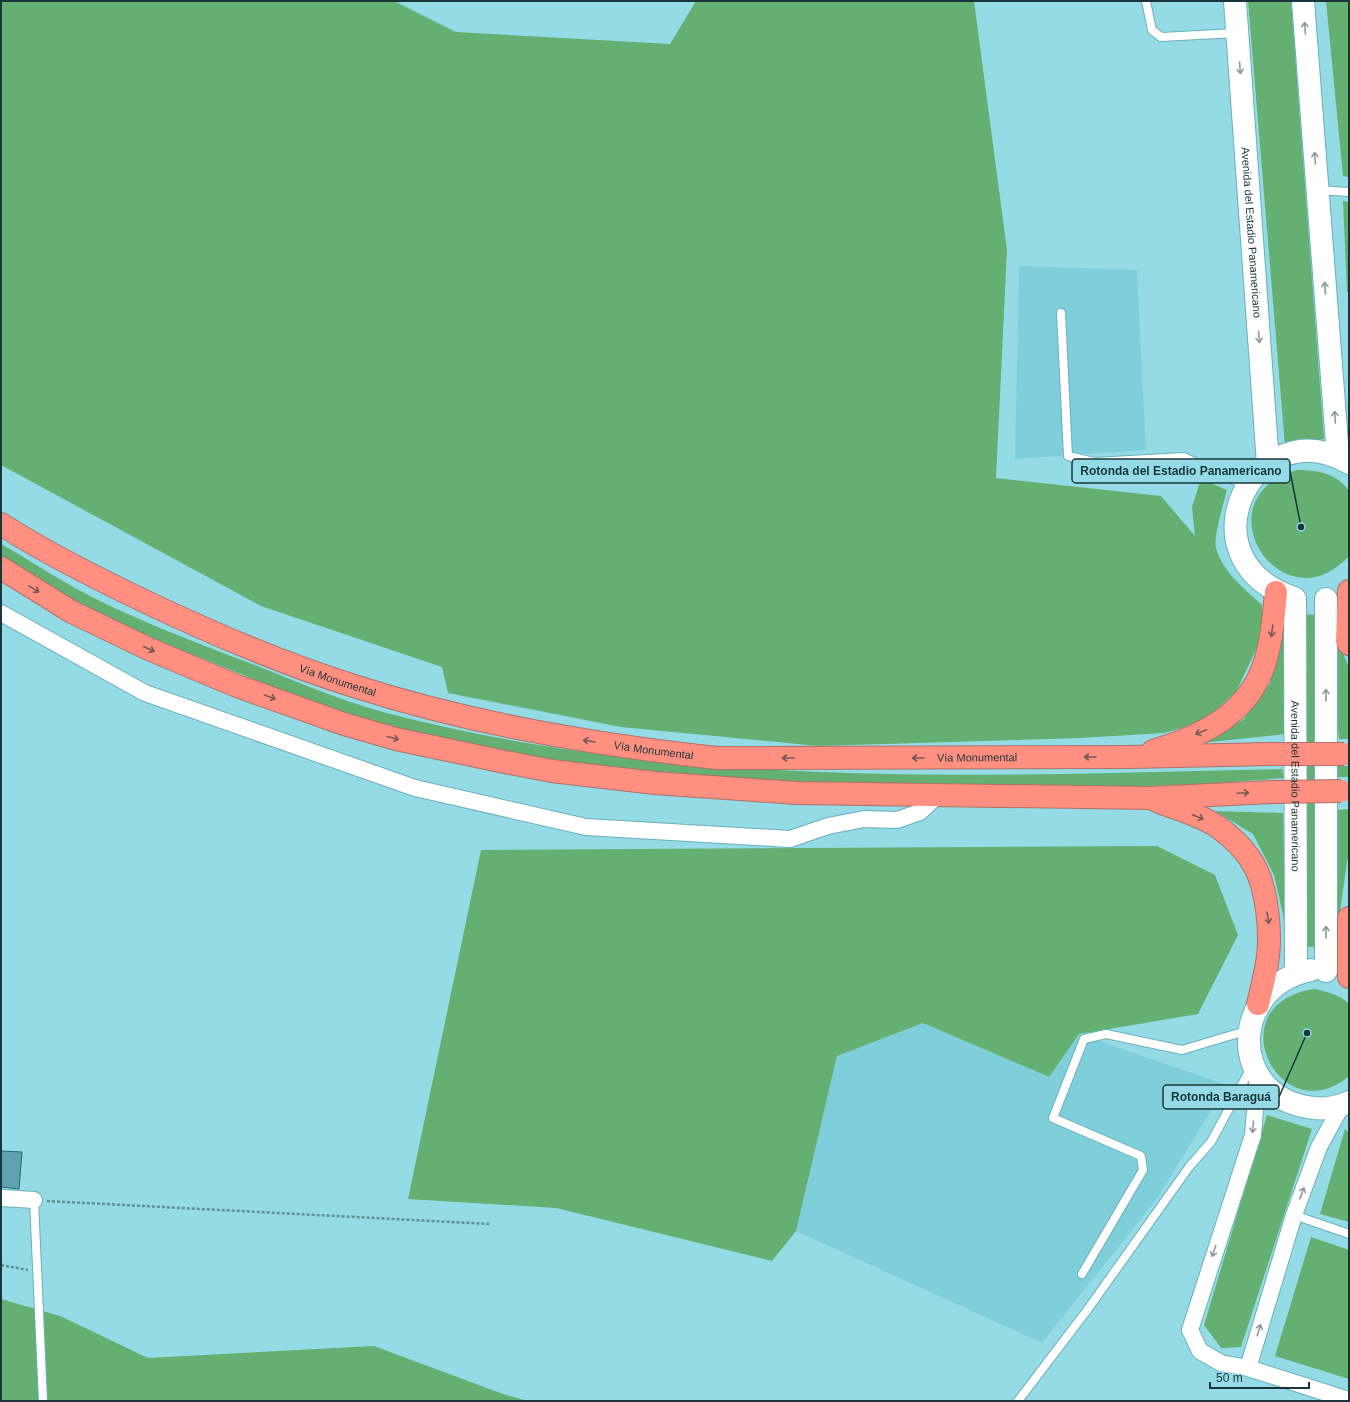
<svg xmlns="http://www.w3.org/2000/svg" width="1350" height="1402" viewBox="0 0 1350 1402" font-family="Arial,sans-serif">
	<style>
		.built { fill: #7fcfdb }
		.green { fill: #64b072 }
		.building { fill: #5ea3ae; stroke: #1f6973 }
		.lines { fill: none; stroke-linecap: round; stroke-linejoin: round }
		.lane-casing { stroke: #6ab0bb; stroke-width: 10 }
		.street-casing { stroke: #6ab0bb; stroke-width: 18 }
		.secondary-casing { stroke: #6ab0bb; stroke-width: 24 }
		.highway-casing { stroke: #ae7068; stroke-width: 24 }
		.path { stroke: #5c9199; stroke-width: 2.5; stroke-dasharray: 3 2; stroke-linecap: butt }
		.lane { stroke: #fff; stroke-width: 8 }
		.street { stroke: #fff; stroke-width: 16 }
		.secondary { stroke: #fff; stroke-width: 22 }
		.highway { stroke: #ff8f80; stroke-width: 22 }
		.highway-bridge-casing { stroke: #ae7068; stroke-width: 24; stroke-linecap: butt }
		.highway-bridge { stroke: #ff8f80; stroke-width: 22 }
		.oneway { stroke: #8c9a9c }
		.oneway2 { stroke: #745a56 }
		.labels { text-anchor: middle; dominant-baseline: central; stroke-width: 3; stroke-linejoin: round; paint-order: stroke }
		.street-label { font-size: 11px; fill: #18363a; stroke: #94dbe6 }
		.leader { fill: none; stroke: #18363a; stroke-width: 1.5 }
		.callout-dot { fill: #18363a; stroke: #94dbe6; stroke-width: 1.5 }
		.callout { fill: #94dbe6; stroke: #18363a; stroke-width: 1.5 }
		.callout-label { font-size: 12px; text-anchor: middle; font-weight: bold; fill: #18363a }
	</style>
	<rect width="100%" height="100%" fill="#94dbe6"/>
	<path class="built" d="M1019 266 1137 270 1146 450 1015 459Z
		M923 1023 1048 1077 1079 1034 1227 1085 1158 1197 1042 1343 796 1231 837 1056Z"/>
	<path class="green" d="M1 1H394L456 32 670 44 696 1H974L1007 250 996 478 1161 496 1195 536 1192 507 1201 479 1227 490C1224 502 1213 538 1216 548 1223 573 1244 588 1262 605V637L1236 692 1202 722 1164 733 1080 738 818 746 621 727 448 693 442 667 261 606 1 465Z
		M1248 1H1291L1324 439 1285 446Z
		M1326 1H1349V177L1343 176Z
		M1343 201 1349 202V292H1347Z
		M1297 470C1317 470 1337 473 1349 491V556C1287 624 1208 516 1280 476 1285 473 1292 472 1297 470Z
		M1 544C26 558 50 574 75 588 132 619 192 641 252 664 295 681 339 700 383 712 678 790 981 776 1282 769L1284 778 1191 785 1088 787 750 783 576 764 461 744 380 724 296 696 154 639 76 602 1 558Z
		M1288 610 1286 734 1201 743 1243 720 1270 684Z
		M1337 611 1340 645 1349 668V739H1339L1332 648Z
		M1304 614 1314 615 1318 947H1306Z
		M1334 766H1349V777H1334Z
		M1349 809V858L1347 861 1337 934 1338 810Z
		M1215 811 1283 813 1286 928 1274 875 1253 834Z
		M1157 846 1215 875 1238 935 1198 1014 1079 1034 1049 1077 923 1023 837 1056 796 1231 772 1261 556 1208 408 1199 481 850Z
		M1314 989C1327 992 1339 994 1349 1004V1076C1280 1134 1215 1004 1314 989Z
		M1267 1115 1312 1129 1241 1347 1221 1348 1204 1325Z
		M1345 1129 1349 1133V1222L1320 1214Z
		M1311 1237 1349 1250V1379L1275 1356Z
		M1 1299 60 1316 148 1358 374 1346 503 1394 528 1401H1Z"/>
	<path class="building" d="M1 1151 22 1152 19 1189 1 1187Z"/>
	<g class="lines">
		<g class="lane-casing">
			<path id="lane" d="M1146 1 1152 30 1161 37 1237 33
				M1318 190 1349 192
				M1061 313 1068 456 1094 462 1184 457 1246 486
				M34 1200 43 1401
				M1294 1215 1349 1234
				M1082 1274 1143 1170 1141 1156 1053 1118 1084 1039 1106 1034 1182 1050 1249 1030
				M1018 1401 1088 1309 1189 1167 1211 1142 1252 1066"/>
		</g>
		<g class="street-casing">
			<path id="street" d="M1 613 145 693 415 788 586 827 790 839 828 826 864 819 897 820 920 812 936 797
				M1258 1074 1253 1135 1190 1330 1200 1351 1221 1363 1248 1368 1349 1400
				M1 1198 34 1200
				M1248 1368 1294 1215 1319 1147 1342 1105"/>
		</g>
		<g class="secondary-casing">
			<g id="secondary">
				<path id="s1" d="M1235 1 1268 464"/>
				<path d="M1303 1 1338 456"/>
				<path d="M1294 598C1178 559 1255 407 1349 463"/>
				<path id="s2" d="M1295 599 1296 974"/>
				<path d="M1311 970C1230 986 1228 1093 1307 1107 1321 1110 1337 1108 1349 1102"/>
				<path d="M1326 971V599"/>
			</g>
		</g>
		<g class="highway-casing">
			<g id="highway">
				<path id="s3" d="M1 524C46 553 94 577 142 600 211 633 281 663 354 686 472 724 595 745 717 758L1129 757 1270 754"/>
				<path d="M1 568 72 612 149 649 237 686 344 724 396 739 500 761 552 771 655 783 797 793 1148 798 1272 792"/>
				<path d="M1349 591 1347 641 1349 644"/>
				<path d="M1153 751C1202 736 1249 714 1265 662 1272 639 1274 615 1276 592"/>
				<path d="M1157 801C1177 809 1201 815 1218 827 1232 837 1247 852 1255 867 1267 889 1271 932 1268 956 1266 972 1262 988 1258 1004"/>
				<path d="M1349 977V918"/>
			</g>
		</g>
		<path class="path" d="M47 1201 490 1224
			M1 1265 28 1270"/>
		<use href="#lane" class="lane"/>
		<use href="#street" class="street"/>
		<use href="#secondary" class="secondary"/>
		<use href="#highway" class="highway"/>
		<g class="highway-bridge-casing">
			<path id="highway-bridge" d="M1270 754H1344
				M1272 792 1341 791"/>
		</g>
		<use href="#highway-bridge" class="highway-bridge"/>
	</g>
	<defs><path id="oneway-shaft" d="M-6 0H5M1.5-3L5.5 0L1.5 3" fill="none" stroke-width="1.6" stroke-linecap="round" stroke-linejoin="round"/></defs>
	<g class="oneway">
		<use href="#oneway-shaft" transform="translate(1305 28) rotate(-94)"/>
		<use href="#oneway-shaft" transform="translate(1240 68) rotate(86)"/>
		<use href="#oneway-shaft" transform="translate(1315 158) rotate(-94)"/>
		<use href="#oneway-shaft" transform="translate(1325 288) rotate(-94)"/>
		<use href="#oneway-shaft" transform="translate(1259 337) rotate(86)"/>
		<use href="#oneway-shaft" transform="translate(1335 417) rotate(-94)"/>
		<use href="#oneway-shaft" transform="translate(1326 695) rotate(-90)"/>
		<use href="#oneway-shaft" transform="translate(1326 932) rotate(-90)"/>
		<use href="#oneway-shaft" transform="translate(1253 1127) rotate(95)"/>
		<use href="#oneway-shaft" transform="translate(1302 1193) rotate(-70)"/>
		<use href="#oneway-shaft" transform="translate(1214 1251) rotate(108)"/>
		<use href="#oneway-shaft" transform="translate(1259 1330) rotate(-73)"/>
	</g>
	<g class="oneway2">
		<use href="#oneway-shaft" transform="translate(34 589) rotate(31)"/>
		<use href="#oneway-shaft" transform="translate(1272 631) rotate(98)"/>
		<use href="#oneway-shaft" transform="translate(149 649) rotate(24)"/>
		<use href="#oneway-shaft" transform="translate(270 697) rotate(20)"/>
		<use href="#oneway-shaft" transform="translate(1201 732) rotate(158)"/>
		<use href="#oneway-shaft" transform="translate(393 738) rotate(15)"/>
		<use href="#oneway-shaft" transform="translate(589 741) rotate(-171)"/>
		<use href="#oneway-shaft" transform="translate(1090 757) rotate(180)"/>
		<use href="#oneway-shaft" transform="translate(788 758) rotate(180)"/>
		<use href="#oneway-shaft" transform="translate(918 758) rotate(180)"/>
		<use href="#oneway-shaft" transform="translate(1243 793) rotate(-3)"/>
		<use href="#oneway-shaft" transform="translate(1198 817) rotate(22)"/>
		<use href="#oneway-shaft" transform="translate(1268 918) rotate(80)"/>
	</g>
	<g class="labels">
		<g class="street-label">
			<text stroke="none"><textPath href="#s1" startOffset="232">Avenida del Estadio Panamericano</textPath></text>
			<text stroke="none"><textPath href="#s3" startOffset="372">Vía Monumental</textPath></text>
			<text stroke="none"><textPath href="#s3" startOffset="696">Vía Monumental</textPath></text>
			<text stroke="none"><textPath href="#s3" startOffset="1020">Vía Monumental</textPath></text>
			<text stroke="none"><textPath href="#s2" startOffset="187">Avenida del Estadio Panamericano</textPath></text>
		</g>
	</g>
	<path class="leader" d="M1301 527L1290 471M1307 1033L1279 1097"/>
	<g class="callout-dot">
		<circle cx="1301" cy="527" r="4"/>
		<circle cx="1307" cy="1033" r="4"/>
	</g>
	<g class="callout">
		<rect x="1072" y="459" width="218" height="24" rx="4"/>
		<rect x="1163" y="1085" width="116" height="24" rx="4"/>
	</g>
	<g class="callout-label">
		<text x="1181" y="475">Rotonda del Estadio Panamericano</text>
		<text x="1221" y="1101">Rotonda Baraguá</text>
	</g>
	<rect width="1350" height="1402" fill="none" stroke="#18363a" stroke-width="4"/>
	<path d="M1210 1382v6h99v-6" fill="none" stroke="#18363a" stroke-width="2"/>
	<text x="1216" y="1382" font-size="12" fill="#18363a" stroke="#94dbe6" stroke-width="3" paint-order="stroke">50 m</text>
</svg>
